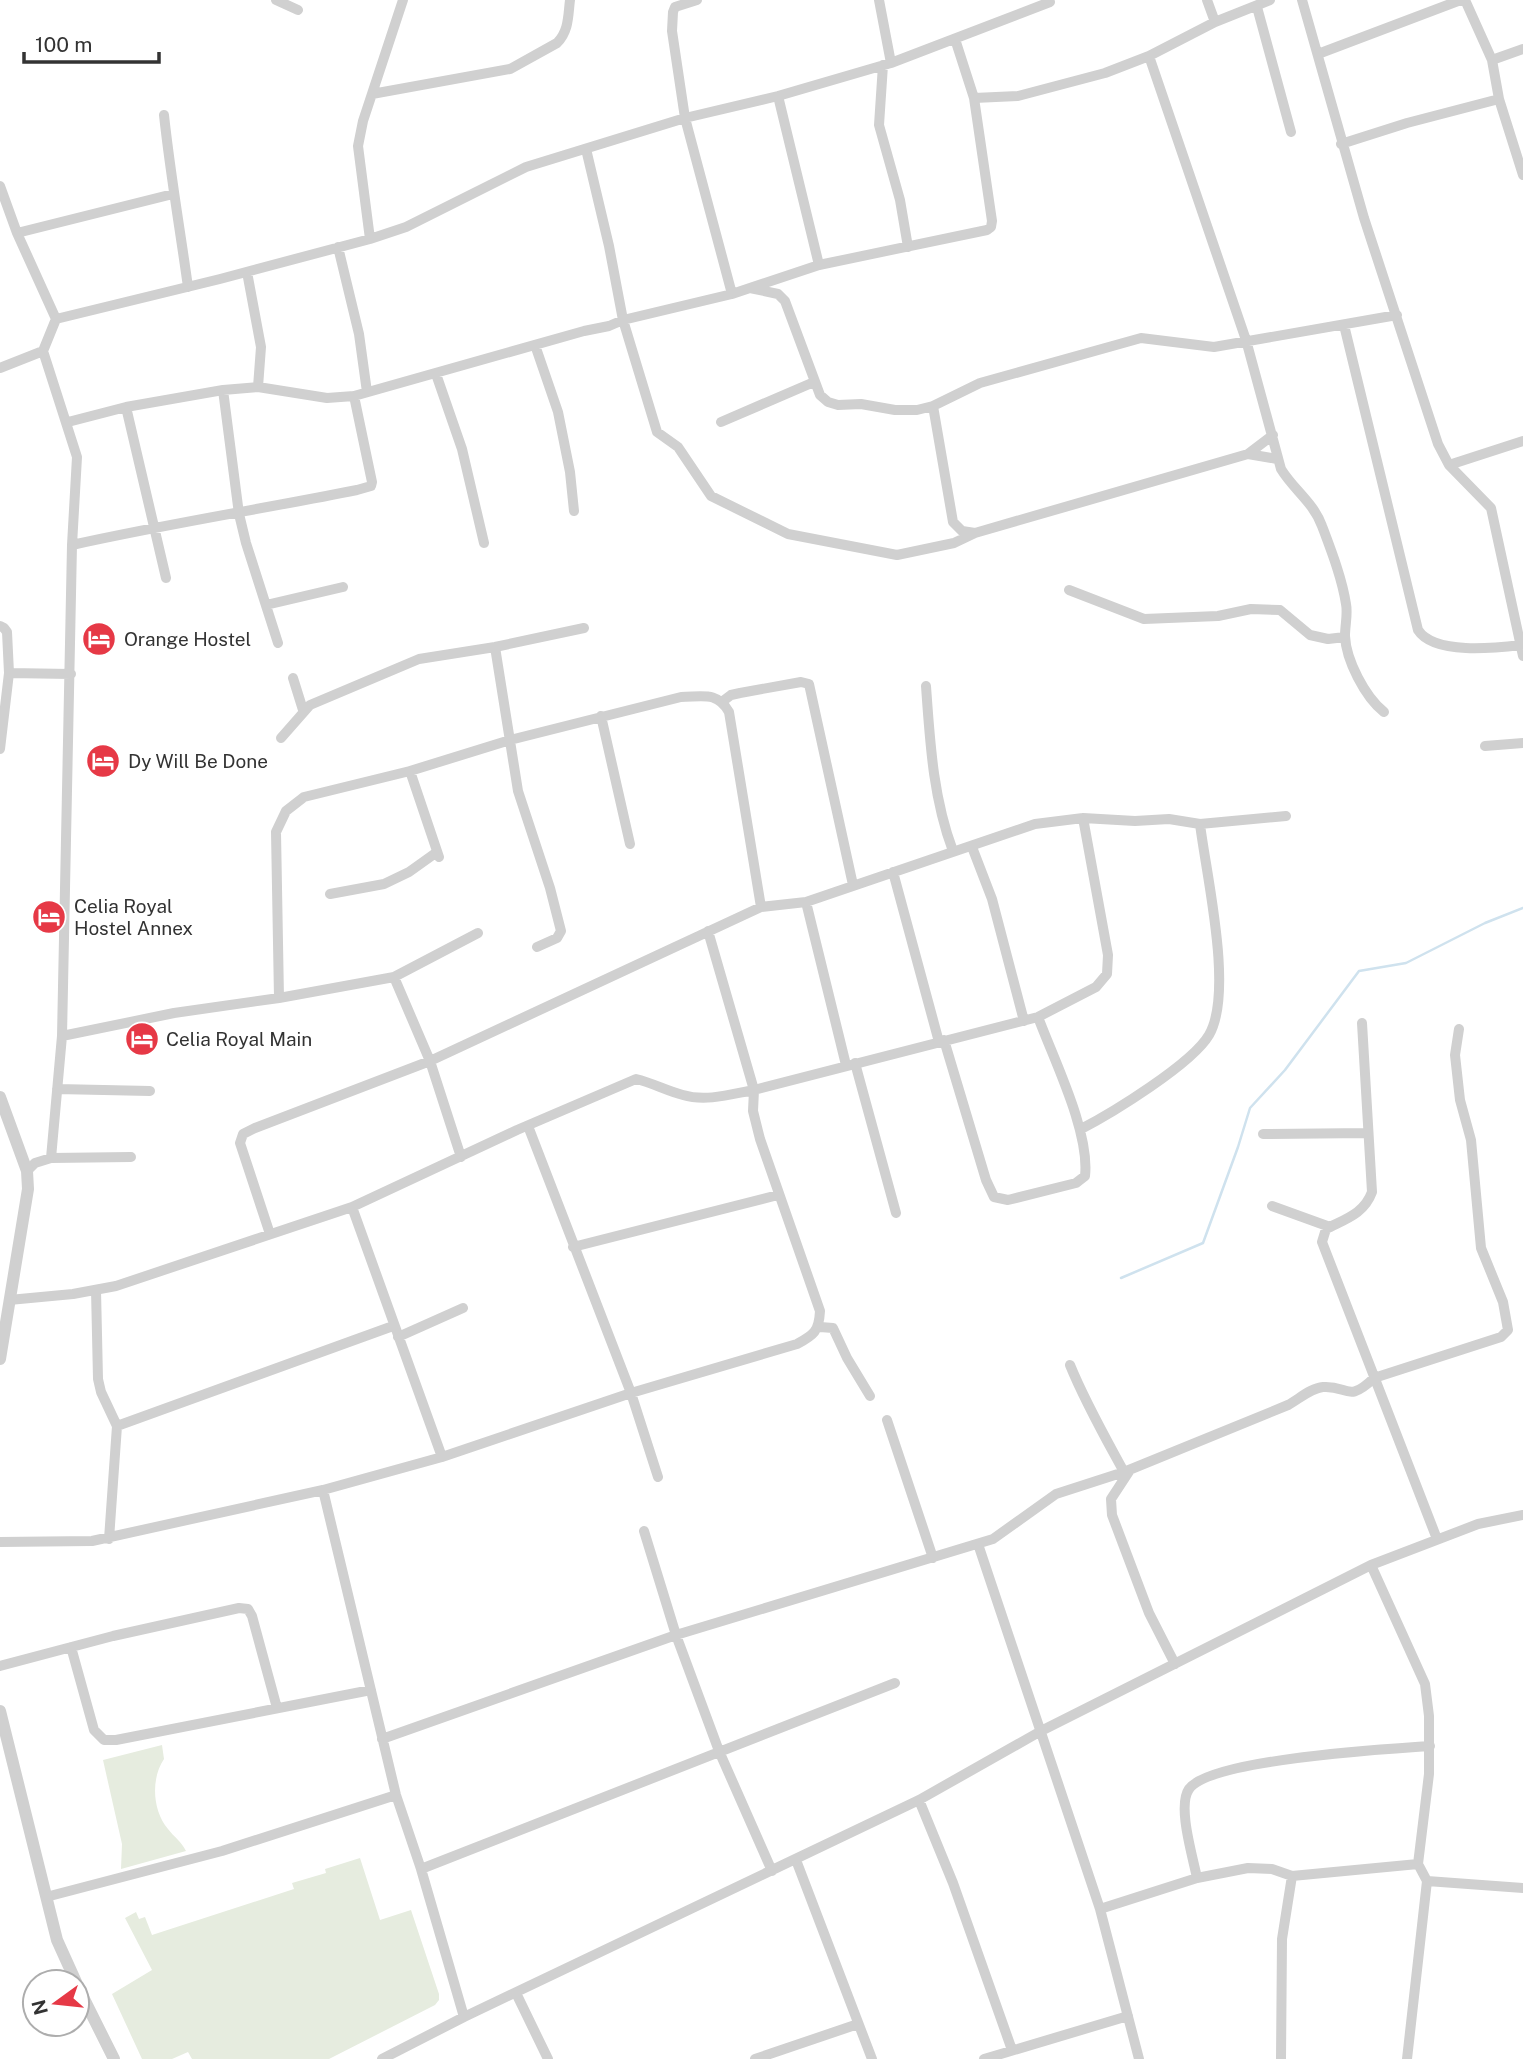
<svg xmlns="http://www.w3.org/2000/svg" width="1523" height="2059" viewBox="0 0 1523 2059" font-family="'Public Sans',sans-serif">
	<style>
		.green { fill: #e6ecdf }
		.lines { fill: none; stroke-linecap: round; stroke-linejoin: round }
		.stream { stroke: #cfe2ee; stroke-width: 2.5 }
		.minor { stroke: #d0d0d0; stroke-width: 10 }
		.tertiary { stroke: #d0d0d0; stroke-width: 12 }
		.labels { text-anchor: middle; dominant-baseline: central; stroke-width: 7; stroke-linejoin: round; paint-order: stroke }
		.poi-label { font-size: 19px; fill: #333; stroke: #fff; text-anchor: start }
	</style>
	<rect width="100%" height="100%" fill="#fff"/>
	<path class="green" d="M162 1745 164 1759C151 1778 152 1810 168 1829 174 1837 181 1841 186 1851L121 1869 122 1844 103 1760Z
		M360 1858 380 1920 411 1910 439 1994V2000L435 2005 329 2059H192L188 2052 172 2059H142L112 1994 152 1970 125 1918 136 1912 139 1919 145 1917 152 1935 294 1889 292 1883 326 1873 325 1869Z"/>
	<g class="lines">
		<path class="stream" d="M1121 1278 1203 1243 1238 1147 1250 1108 1285 1070 1359 971 1406 963 1485 923 1523 908"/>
		<path class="minor" d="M276 0 298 10
			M697 0 675 7 673 12 672 31 685 118 732 294
			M879 0 891 63
			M1207 0 1215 22
			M1302 0 1364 218 1438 444 1449 465 1491 508 1523 656
			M1257 7 1291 132
			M955 39 974 98 1018 96 1105 73 1149 56 1215 22 1270 0
			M1318 54 1458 1H1465
			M1149 56 1246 340 1281 469C1293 489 1314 503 1322 526 1331 550 1342 578 1346 604 1348 614 1345 625 1345 636 1346 660 1365 697 1384 712
			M1492 60 1523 49
			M883 65 879 125 900 200 908 247
			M372 94 510 69 557 43C569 31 568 16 570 0
			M778 96 819 265
			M1499 99 1523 175
			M164 115C170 172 180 229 188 287
			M1341 144 1407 123 1499 99 1492 60 1465 0
			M586 149 609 246 623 320 657 432 678 447 711 496 788 534 897 555 954 543 975 533
			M0 186 17 233
			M370 239 358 146 363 121 403 0
			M338 247 359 334 367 392
			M247 272 261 347 258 387
			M750 288 778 294 785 301 820 395 828 402 838 405 861 404 895 410H917L933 406 980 383 1141 338 1214 347 1397 315
			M56 319 220 279 370 239 406 227 526 167 685 118 778 96 891 63 1050 2
			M1344 325 1418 630C1434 655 1495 648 1521 645
			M535 345 558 412 570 472 574 511
			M0 368 43 351
			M436 374 462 449 484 543
			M223 390 239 514 246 543 278 643
			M933 406 953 522 962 531 975 533 1248 454 1273 435
			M126 407 166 578
			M68 422 126 407 223 390 258 387 327 398 354 396 584 331 609 326 623 320 732 294 819 265 987 230 991 227 992 221 974 98
			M721 422 814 382
			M1248 454 1277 459
			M1449 465 1523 441
			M72 545C166 524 262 509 357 490L371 486 372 482 354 396
			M1069 590 1144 619 1218 616 1251 609 1280 610 1310 635 1328 639 1345 637
			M266 605 343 587
			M0 626 4 628 7 632 9 673 0 749
			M495 647 518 791 550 888 561 931 557 938 537 947
			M9 673 71 674
			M293 678 303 710
			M926 686C930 742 933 798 953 851
			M723 701 731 695 740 693 801 682 809 684 853 885
			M601 716 630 844
			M281 738 310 705 419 659 495 647 584 628
			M1485 746 1523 743
			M410 771 439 857
			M1200 824 1286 816
			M972 847 992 899 1024 1021
			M893 872 939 1042
			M330 894 384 884 409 872 437 852
			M806 902 846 1065
			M394 977 430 1061 461 1157
			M279 998 276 832 286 811 304 797 410 771 510 740 681 697C702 697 717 691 729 712L761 907
			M1362 1023 1372 1192C1364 1214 1345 1219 1326 1229L1322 1242 1437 1539
			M62 1036 174 1013 279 998 394 977 478 933
			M944 1040 986 1180 994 1197 1008 1200 1076 1183 1085 1176C1090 1132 1054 1060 1038 1017
			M855 1063 896 1213
			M57 1089 150 1091
			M528 1126 631 1393 658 1477
			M1263 1134 1368 1133
			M51 1158 62 1036 72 545 77 457 43 351 56 319 17 233 173 194
			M27 1171 35 1163 51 1158 131 1157
			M1272 1206 1330 1227
			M352 1207 442 1457
			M270 1234 240 1143 243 1134 255 1128 430 1061 761 907 806 902 1035 824 1083 818 1135 821 1169 819 1200 824C1206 874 1234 992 1209 1035 1192 1064 1112 1113 1081 1129
			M573 1247 778 1195
			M96 1290 98 1379 101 1392 117 1426 109 1539
			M9 1300 73 1294 116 1286 352 1207 517 1130 636 1079C653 1083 667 1091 683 1095 706 1102 732 1094 754 1090L1038 1017 1096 987 1107 974 1108 955 1083 818
			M820 1327 833 1328 847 1358 870 1396
			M398 1337 463 1308
			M1070 1365C1085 1402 1105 1437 1124 1472
			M887 1420 933 1558
			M117 1426 393 1326
			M1130 1470 1111 1499 1112 1515 1149 1613 1175 1664
			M323 1490 396 1795 421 1869 464 2017
			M644 1531 676 1635 719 1751 772 1871
			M0 1542 92 1541 323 1490 442 1457 631 1393 797 1344C814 1335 819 1331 820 1311L760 1139 753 1111 754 1090 708 931
			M978 1544 1100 1909 1139 2059
			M1371 1565 1425 1684 1429 1716V1774L1418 1864 1427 1881 1407 2059
			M71 1647 94 1730 104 1740H116L371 1690
			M0 1666 113 1636 239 1608 248 1609 252 1616 277 1708
			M382 1739 676 1635 993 1539 1056 1494 1124 1472 1288 1405C1299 1399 1311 1388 1323 1387 1348 1385 1347 1404 1374 1378L1501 1337 1508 1330 1503 1302 1481 1248 1471 1140 1460 1100 1455 1055 1459 1029
			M919 1800 953 1883 1012 2050
			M796 1860 872 2059
			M421 1869 895 1683
			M1197 1878C1193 1857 1177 1806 1189 1789 1210 1759 1389 1749 1430 1746
			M1427 1881 1523 1888
			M46 1897 222 1851 396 1795
			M1100 1909 1197 1878 1248 1868 1272 1869 1292 1876 1418 1864
			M516 1993 548 2059
			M382 2059 464 2017 919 1800 1041 1731 1371 1565 1478 1524 1523 1515
			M755 2059 858 2024
			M984 2059 1128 2016
			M1281 2059 1282 1939 1292 1876"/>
		<path class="tertiary" d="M0 1097 27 1171 28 1189 0 1359
			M0 1711 57 1940 76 1982
			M77 1985 114 2059"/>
	</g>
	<defs>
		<g id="hotel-disc" transform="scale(1.75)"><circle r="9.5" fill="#e63946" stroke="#fff"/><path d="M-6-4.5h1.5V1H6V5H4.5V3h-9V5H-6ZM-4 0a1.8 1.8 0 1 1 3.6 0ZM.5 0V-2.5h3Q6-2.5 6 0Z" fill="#fff"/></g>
	</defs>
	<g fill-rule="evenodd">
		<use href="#hotel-disc" x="99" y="639"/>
		<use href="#hotel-disc" x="103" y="761"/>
		<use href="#hotel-disc" x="49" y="917"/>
		<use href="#hotel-disc" x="142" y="1039"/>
	</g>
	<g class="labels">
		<g class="poi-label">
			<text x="124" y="639">Orange Hostel</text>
			<text x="128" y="761">Dy Will Be Done</text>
			<text x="74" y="906">Celia Royal<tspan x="74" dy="22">Hostel Annex</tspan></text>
			<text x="166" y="1039">Celia Royal Main</text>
		</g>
	</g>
	<g transform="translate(56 2003) rotate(255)"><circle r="33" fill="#ffffff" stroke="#adadad" stroke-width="2"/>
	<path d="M0-5L12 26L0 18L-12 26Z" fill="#e63946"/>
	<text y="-10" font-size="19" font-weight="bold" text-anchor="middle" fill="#333333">N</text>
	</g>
	<path d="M24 52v10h135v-10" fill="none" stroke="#333333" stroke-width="3.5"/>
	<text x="35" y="52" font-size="21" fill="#333333" stroke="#ffffff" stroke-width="5" paint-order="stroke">100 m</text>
</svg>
